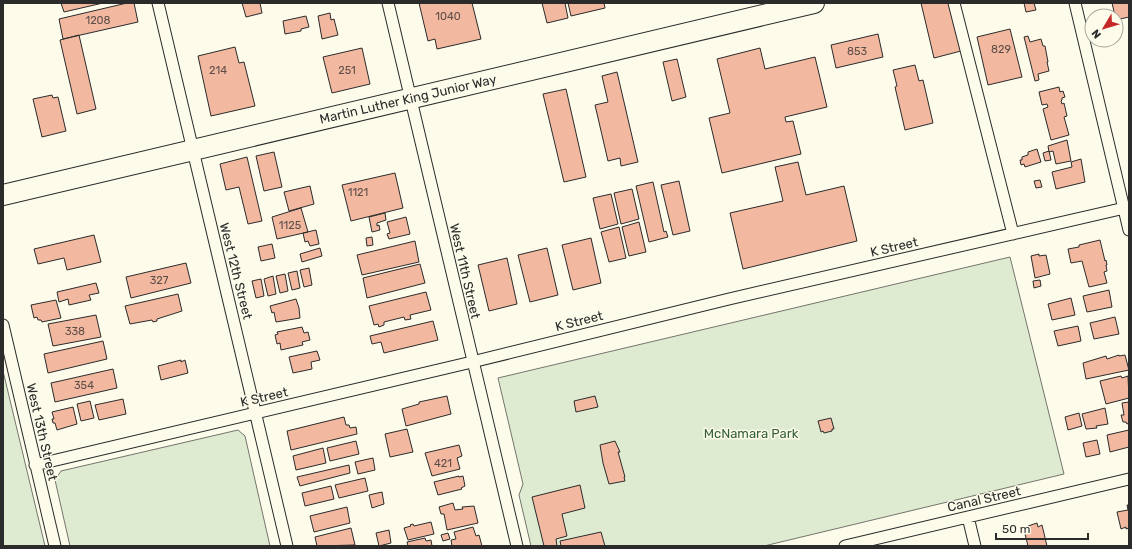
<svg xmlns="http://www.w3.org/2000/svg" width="1132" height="549" viewBox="0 0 1132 549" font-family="Rubik,sans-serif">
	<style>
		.green { fill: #deebd1; stroke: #74746e }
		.building { fill: #f2b8a0; stroke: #2b2b2b }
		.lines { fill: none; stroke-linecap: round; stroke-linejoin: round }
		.street-casing { stroke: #2b2b2b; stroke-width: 13 }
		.highway-casing { stroke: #2b2b2b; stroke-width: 22 }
		.street { stroke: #fdfbea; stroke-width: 11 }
		.highway { stroke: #fdfbea; stroke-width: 20 }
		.labels { text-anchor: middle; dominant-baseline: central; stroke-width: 3; stroke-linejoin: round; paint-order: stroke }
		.number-label { font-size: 11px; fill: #5d4e48 }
		.street-label { font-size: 13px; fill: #2b2b2b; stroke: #fdfbea }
		.park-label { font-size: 13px; fill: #34623c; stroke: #fdfbea }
	</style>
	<rect width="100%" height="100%" fill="#fdfbea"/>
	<path class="green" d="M1010 257 1064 474 764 546H531L519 495 523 484 498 378Z
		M3 371 45 546H3Z
		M238 430 245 436 270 546H70L55 480 61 471Z"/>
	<path class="building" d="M61 3H103L64 12Z
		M127 3H134L138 22 63 39 59 19Z
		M242 3H260L262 13 246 17Z
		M419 3H472L481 39 437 49 435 39 428 41Z
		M542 3H565L568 18 547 23Z
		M568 3H604L605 8 571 16Z
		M921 3H950L961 51 934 58Z
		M1024 3H1034L1036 10 1026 12Z
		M1112 3H1129V17L1116 20Z
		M330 13 331 20 334 19 338 35 322 39 318 16Z
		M306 16 309 27 301 29V31L285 34 283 21Z
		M1010 29 1022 77 988 85 977 37Z
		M878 34 883 57 836 68 831 45Z
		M79 35 96 109 77 114 60 40Z
		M1028 36 1030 42 1041 39 1043 46H1045L1048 62H1047L1049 71 1038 74 1039 80 1035 81 1024 37Z
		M235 47 239 63 244 62 255 106 211 116 198 56Z
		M362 48 370 84 332 93 323 57Z
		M760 48 765 69 815 57 827 107 785 117 786 122 793 121 801 154 722 173 709 118 730 113 717 59Z
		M677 59 686 97 672 101 663 62Z
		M915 65 919 81 923 80 933 123 905 130 895 87 897 86 893 70Z
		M617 72 638 162 621 166 620 158 608 161 595 105 608 102 602 76Z
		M1059 87 1060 92 1063 91 1065 97 1062 98V100L1061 101 1062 104 1064 103 1067 116 1064 117 1069 135 1051 140 1043 109 1048 107 1047 104 1042 105 1039 92Z
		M566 89 586 177 564 182 543 94Z
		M52 95 53 98 58 97 66 131 42 137 33 99Z
		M1067 140 1071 161 1056 164 1053 151 1049 152 1048 146Z
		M1037 149 1041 162 1025 167 1024 164 1021 165 1020 160H1022V157L1028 155V152Z
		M1049 151 1051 160 1045 161 1043 153Z
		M274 152 282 187 264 191 256 156Z
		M247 157 262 221 248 224 239 187 226 190 220 164Z
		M1081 159 1085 182 1056 189 1052 172 1072 167 1071 162Z
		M798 162 806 195 844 186 857 241 743 269 730 213 783 201 775 167Z
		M395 173 403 208 351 221 342 185Z
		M1040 180 1042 187 1036 188 1034 181Z
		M679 181 690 231 673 235 661 185Z
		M653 182 664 232 666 231 668 237 649 242 636 186Z
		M310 186 314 204 289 211 284 192Z
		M632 189 639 219 621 224 614 193Z
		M611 194 618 224 600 229 593 198Z
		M301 208 308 232 277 239 272 217Z
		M385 213 386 220 377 223V226L379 225 380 230 372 232 369 217Z
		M406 217 410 234 389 239 387 234 390 233 387 222Z
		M639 222 646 252 629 256 622 227Z
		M619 227 626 258 609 262 601 232Z
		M316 230 319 244 310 246 308 241 305 242 303 233Z
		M94 235 101 262 67 270 64 258 38 264 34 249Z
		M372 237 373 245 367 246 366 238Z
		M591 238 601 283 573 290 562 245Z
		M1100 240 1105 261 1106 260 1107 265H1106L1107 271 1104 272 1107 283 1089 287 1082 261 1071 263 1068 249 1079 247V245Z
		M415 241 419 262 362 275 357 255Z
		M272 244 275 258 261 261 258 247Z
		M320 248 322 256 302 262 300 254Z
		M547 248 558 295 530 302 518 255Z
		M1039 254V256L1046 255 1050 274 1035 278 1031 256Z
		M507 258 517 304 489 311 478 265Z
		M186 263 191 283 131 298 126 277Z
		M420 264 425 283 367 298 363 278Z
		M309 268 312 285 304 287 300 270Z
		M297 271 300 288 292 290 288 273Z
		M285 274 288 291 280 293 276 276Z
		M273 276 276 294 268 296 264 279Z
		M261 279 264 296 256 298 252 281Z
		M1040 280 1041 286 1034 288 1033 281Z
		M96 283 99 293 89 295 91 300 69 305 68 299 59 302 57 292Z
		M1109 290 1112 307 1087 312 1083 296Z
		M426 292 431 310 410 315 411 319 405 320 404 317 384 322V325L379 327 378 324 374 325 369 306Z
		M178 294 182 311 157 319V321L153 322 152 320 130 324 125 306Z
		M1071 298 1075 315 1052 320 1048 304Z
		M296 299 299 308 300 318 276 322 274 312 272 313 270 306Z
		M56 300 61 318 42 322 41 320H38L37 317 34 318 31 305Z
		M96 315 101 337 53 346 48 324Z
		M1115 317 1119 334 1094 339 1090 323Z
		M433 321 438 340 384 353 381 342 372 344 370 336Z
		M1078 326 1081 341 1058 346 1054 331Z
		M302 327 304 333 308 332 310 340 302 342 303 345 281 350 280 343 277 344 275 335 278 334 277 332Z
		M103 341 107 359 48 373 44 354Z
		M317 351 320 360 311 362 312 369 293 373 289 357Z
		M1119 355V356L1125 355 1129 370 1086 379 1083 363 1106 356 1107 359Z
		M181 360V362L185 360 188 373 161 380 158 366Z
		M113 369 117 388 55 402 51 383Z
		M1121 376 1122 378 1128 376 1129 398 1106 404 1100 381Z
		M447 396 451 414 406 426 402 409 419 404V402Z
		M595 396 598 407 576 412 574 401Z
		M123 399 126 414 99 420 95 405Z
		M90 401 94 418 81 421 77 404Z
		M1129 402V423L1127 424 1126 422H1123L1121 415H1124L1122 403Z
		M73 407 77 424 57 430 55 423H53L52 419H54L52 412Z
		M1105 408 1108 424 1096 426 1097 428 1086 429 1082 414Z
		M1079 413 1082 426 1068 430 1065 417Z
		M344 417 346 425H349L350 428 356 427 357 434 291 450 287 431Z
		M831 418 834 429H832V431L824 433 823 431 821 432 818 421Z
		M407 429 413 452 390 457 385 434Z
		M1129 430V447L1110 452 1107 435Z
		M1097 440 1100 454 1086 457 1083 443Z
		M356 441 359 454 330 461 327 448Z
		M615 441 620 452H618L625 477H624L625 481 609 484 603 463 600 445Z
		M459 445 462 456 457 458 460 469 432 476 425 453Z
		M323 448 326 463 296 470 293 456Z
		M373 458 375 470 358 474 355 462Z
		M349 465 350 473 300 486 297 477Z
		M459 476V477L463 476 465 486 461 488 462 489 438 495 434 482Z
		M365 478 368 491 339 498 335 485Z
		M580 485 585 508 562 514 567 536 556 539 557 546H544L532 497Z
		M331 486 334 499 305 506 302 493Z
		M382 492 384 504 372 508 369 495Z
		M453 503 455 510 463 509 462 507 474 506 478 523 447 530 444 514H441L439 507Z
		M1127 505H1129V528L1126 529V527L1121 529 1117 512 1128 510Z
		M347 507 350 523 314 532 310 516Z
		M431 522 434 534 408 540 404 528 411 526 410 525 413 524 414 526Z
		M1037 523 1038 527 1042 525 1047 546H1028L1024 530 1029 529 1028 526Z
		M473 527 476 536 479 535 482 546H452L451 540 456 539 454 532Z
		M351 528 355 545 317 546 315 537Z
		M389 530 391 543 379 546 376 533Z
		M601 532 605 546H561L560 541Z
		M448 533 450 539 443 541 441 535Z
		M425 538 426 541 431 540 432 546H408L407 542Z"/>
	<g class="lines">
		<g class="street-casing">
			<path id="street" d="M158 3 287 546
				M388 3 517 546
				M954 3 1013 234
				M1075 3 1129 230
				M3 325 55 546
				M35 465 472 362 729 299 1129 207
				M968 517 975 546
				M845 546 1129 479"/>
		</g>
		<g class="highway-casing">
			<path id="highway" d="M3 195 814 3"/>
		</g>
		<use href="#street" class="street"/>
		<use href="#highway" class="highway"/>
	</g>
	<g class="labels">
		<g class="number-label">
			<text x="448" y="16">1040</text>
			<text x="98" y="20">1208</text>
			<text x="1001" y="49">829</text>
			<text x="857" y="51">853</text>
			<text x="218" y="70">214</text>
			<text x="347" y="70">251</text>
			<text x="358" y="192">1121</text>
			<text x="290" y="225">1125</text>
			<text x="159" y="280">327</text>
			<text x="75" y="331">338</text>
			<text x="84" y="385">354</text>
			<text x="443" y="463">421</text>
		</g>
		<g class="street-label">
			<text transform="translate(408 99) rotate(-13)">Martin Luther King Junior Way</text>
			<text transform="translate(894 247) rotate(-13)">K Street</text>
			<text transform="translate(236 271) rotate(76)">West 12th Street</text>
			<text transform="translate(465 271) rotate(77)">West 11th Street</text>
			<text transform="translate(579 321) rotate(-14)">K Street</text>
			<text transform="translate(264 397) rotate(-13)">K Street</text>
			<text transform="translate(42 432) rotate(77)">West 13th Street</text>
			<text transform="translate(984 499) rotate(-13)">Canal Street</text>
		</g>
		<g class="park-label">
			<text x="751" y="433">McNamara Park</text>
		</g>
	</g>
	<rect width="1132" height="549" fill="none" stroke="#2b2b2b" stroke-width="8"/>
	<g transform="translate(1104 28) rotate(232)"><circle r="19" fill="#fdfbea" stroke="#a9a89e"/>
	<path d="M0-3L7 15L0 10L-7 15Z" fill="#c62828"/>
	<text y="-6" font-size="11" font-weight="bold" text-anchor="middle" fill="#2b2b2b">N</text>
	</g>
	<path d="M996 533v6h92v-6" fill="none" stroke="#2b2b2b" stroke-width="2"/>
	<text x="1002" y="533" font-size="12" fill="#2b2b2b" stroke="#fdfbea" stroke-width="3" paint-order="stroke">50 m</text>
</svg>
